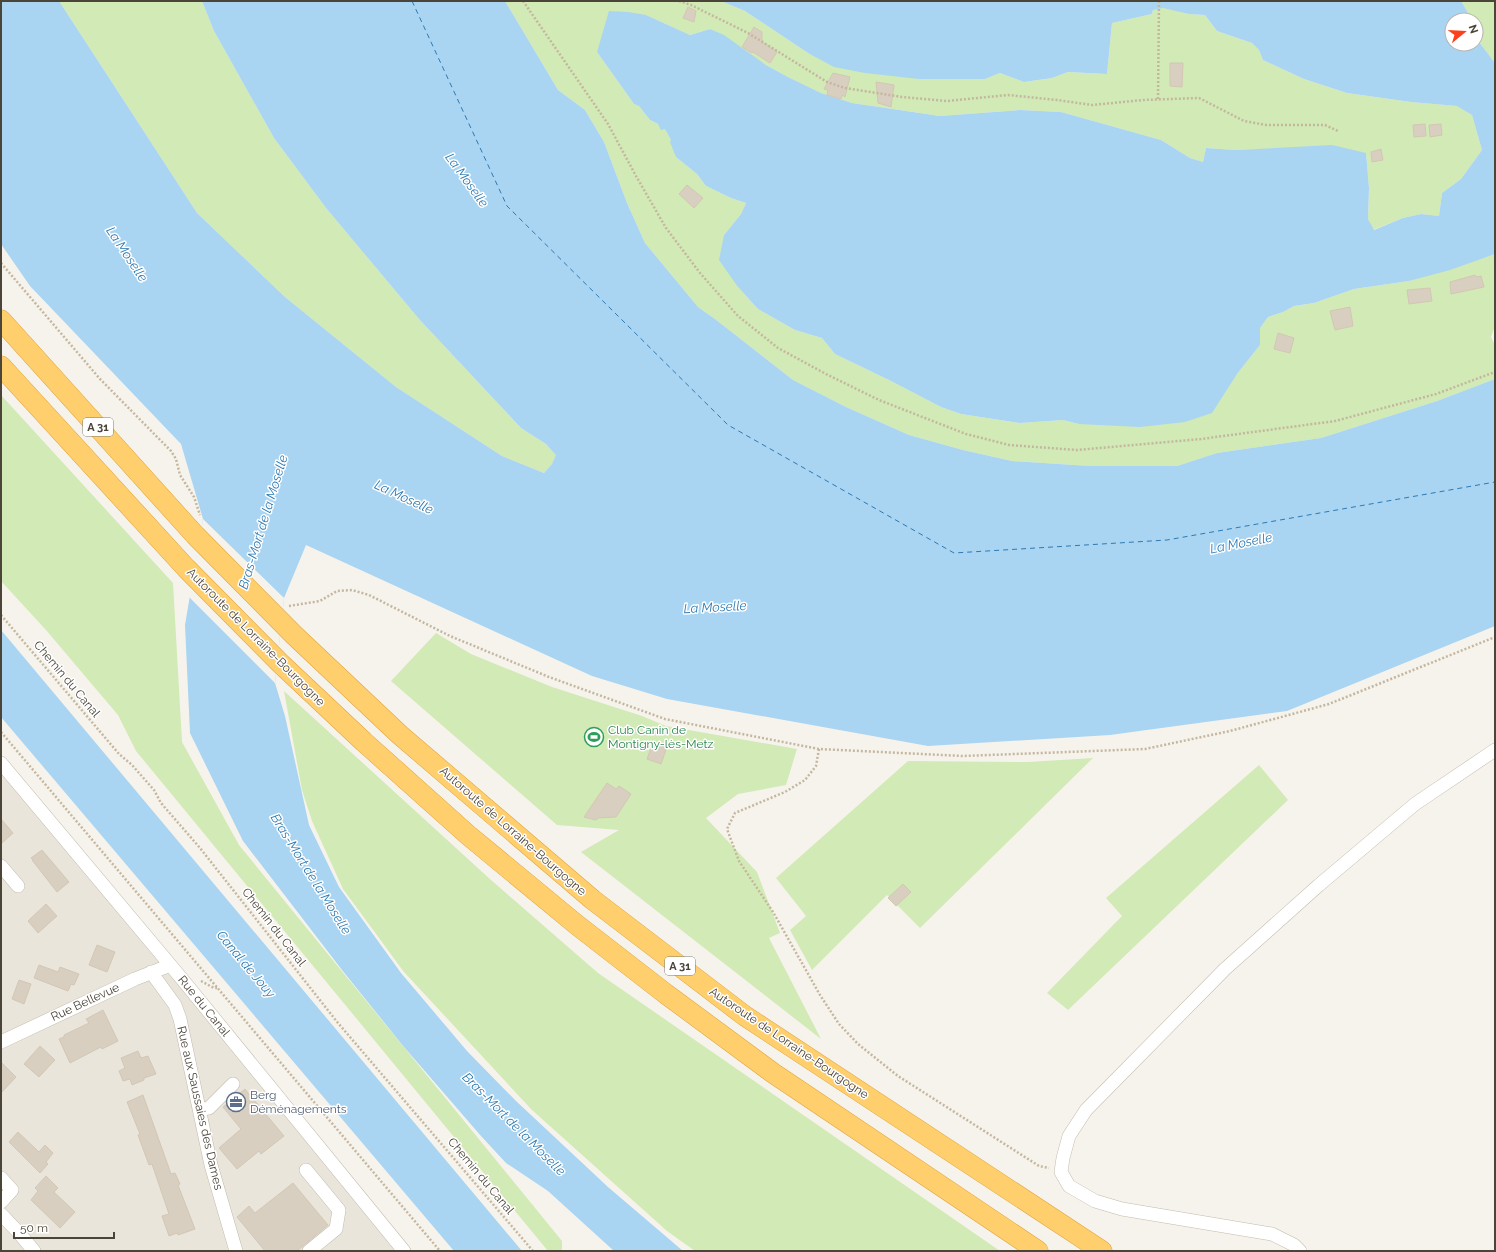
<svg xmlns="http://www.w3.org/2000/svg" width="1496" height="1252" viewBox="0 0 1496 1252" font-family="Raleway,sans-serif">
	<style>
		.residential { fill: #eae5da }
		.green { fill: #d2eab5 }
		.water { fill: #a9d4f2 }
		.pier { fill: #f6f3ec }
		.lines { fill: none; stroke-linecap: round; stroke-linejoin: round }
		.ferry { stroke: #2e7ab2; stroke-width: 1; stroke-dasharray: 5 4; stroke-linecap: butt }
		.building { fill: #d8cfc1; stroke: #d3c7b4 }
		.minor-casing { stroke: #c2bbae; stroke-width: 14 }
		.highway-casing { stroke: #e0a43c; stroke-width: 21 }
		.path { stroke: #c4b79f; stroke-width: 2.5; stroke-dasharray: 2 2; stroke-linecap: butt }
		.minor { stroke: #fff; stroke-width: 13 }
		.highway { stroke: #ffcf6e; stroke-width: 20 }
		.labels { text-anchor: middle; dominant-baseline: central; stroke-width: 3; stroke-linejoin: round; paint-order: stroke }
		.shield { fill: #fff; stroke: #817c74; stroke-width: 1 }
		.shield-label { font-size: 11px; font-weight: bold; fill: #4b4439 }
		.street-label { font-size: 12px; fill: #4b4439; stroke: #fff }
		.leisure-label { font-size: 12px; fill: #27864d; stroke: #fff; text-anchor: start }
		.service-label { font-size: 12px; fill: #4e5e75; stroke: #fff; text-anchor: start }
		.water-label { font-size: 13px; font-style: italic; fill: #2e7ab2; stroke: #fff }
	</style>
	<rect width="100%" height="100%" fill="#f6f3ec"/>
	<path class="residential" d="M1 763 404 1251H1Z"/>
	<path class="green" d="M59 1H202L214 31 274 138 326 208 419 319 521 428 546 444 557 455 552 464 544 473 502 456 396 387 285 297 197 213Z
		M505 1H721L745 11 808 53 985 79 1000 73 1024 82 1052 78 1068 72 1107 74 1112 23 1152 14 1153 10 1163 7 1189 14 1205 15 1217 31 1252 43 1259 50 1263 60 1304 79 1347 93 1411 102 1458 106 1472 115 1482 150 1461 179 1442 193 1439 216 1421 214 1403 218 1373 230 1368 219 1369 188 1366 153 1299 148 1236 150 1206 148 1203 162 1190 158 1161 140 1061 112 1020 110 940 116 852 103 821 93 788 77 766 65 710 29 690 35 646 15 597 52 634 104 639 106 650 120 665 128 671 140 676 157 697 174 706 186 731 198 746 203 741 214 724 235 738 287 758 309 795 330 822 338 835 354 891 381 941 407 961 414 1020 423 1063 420 1079 424 1237 374 1260 345V328L1268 317 1283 312 1294 306 1314 303 1354 289 1409 281 1495 254V326L1491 337 1495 345V379L1437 401 1321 438 1217 453 1177 466H1090L1012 461 963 450 909 435 846 407 793 380 715 319 698 307 645 243 627 203 604 142 585 110 558 90Z
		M1461 1H1495V63L1476 38V20H1470L1467 11Z
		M1 395 173 583 182 742 239 845 562 1241V1251H548L136 751 118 715 46 630 1 581Z
		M436 633 471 654 552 687 642 716 666 726 797 749 786 785 738 794 706 818 757 872 780 933 769 938 821 1039 581 852 619 830 557 825 391 681Z
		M284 691 491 880 598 973 1000 1251H695L667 1231 532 1110 404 972 343 889 312 821 302 790Z
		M1093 758 920 928 887 895 812 970 790 930 806 916 776 878 908 761 1028 762Z
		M1259 765 1288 800 1068 1010 1047 993 1122 916 1106 898Z"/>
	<path class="water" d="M1 1H59L197 213 285 297 396 387 502 456 544 473 552 464 556 455 546 444 521 428 419 319 326 208 274 138 214 31 202 1H505L558 90 585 110 604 142 627 203 645 243 698 307 715 319 793 380 846 407 909 435 963 450 1012 461 1090 466H1177L1217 453 1321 438 1437 401 1495 379V626L1287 711 1110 735 928 746 667 699 592 676 306 545 284 598 275 683 285 716 309 825 339 887 401 973 467 1051 516 1101 608 1187 683 1251H614L548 1191 506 1163 481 1136 404 1047 342 970 243 841 190 733 185 625 203 519 181 444 30 286 1 244Z
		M721 1H1461L1467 11 1470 20H1452V44H1476V38L1495 63V254L1450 270 1409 281 1354 289 1314 303 1294 306 1283 312 1268 317 1260 328V345L1237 374 1212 413 1185 422 1140 427 1079 424 1063 420 1020 423 961 414 941 407 891 381 835 354 822 338 795 330 758 309 738 287 719 260 724 235 741 214 746 203 731 198 706 186 697 174 676 157 670 142 671 140 665 129 661 130 658 124 650 120 639 106 634 104 597 52 609 11 628 12 646 15 690 35 710 29 724 35 766 65 788 77 821 93 852 103 940 116 1020 110 1061 112 1161 140 1190 158 1203 162 1206 148 1236 150 1332 145 1366 153 1369 188 1368 219 1374 230 1403 218 1421 214 1439 216 1442 193 1461 179 1482 150 1472 115 1457 106 1411 102 1347 93 1304 79 1263 60 1259 50 1252 43 1217 31 1205 15 1189 14 1163 8 1153 10 1152 14 1112 23 1107 74 1068 72 1052 78 1024 82 1000 73 985 79H919L865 73 834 67 808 53 745 11Z
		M1 630 522 1251H454L1 717Z"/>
	<path class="pier" d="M203 519 284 598 275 683 189 597Z"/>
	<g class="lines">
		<path class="ferry" d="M412 1 507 206 728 425 954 553 1167 540 1495 482"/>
	</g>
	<path class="building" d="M688 7 696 11 694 22 683 18Z
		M754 27 762 32V42L777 52 770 63 753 52 752 53 742 47Z
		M1170 63H1183L1182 87 1170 86Z
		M833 73 850 77 845 97 842 95 841 99 827 95 828 90 824 89Z
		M876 82 894 85 891 107 878 103Z
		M1425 124 1426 136 1414 137 1413 125Z
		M1441 124 1442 135 1430 137 1429 125Z
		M1381 149 1383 160 1372 162 1371 152Z
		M687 185 703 198 694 208 679 194Z
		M1475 275 1476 277 1481 276 1484 287 1451 294 1450 282Z
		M1430 288 1432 301 1409 304 1407 290Z
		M1350 307 1353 326 1335 330 1330 311Z
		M1278 333 1294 338 1290 353 1274 349Z
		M653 742 667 747 661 764 647 759Z
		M607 783 616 789 619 786 631 794 616 817 598 818 596 820 584 817Z
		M1 819 13 833 1 844Z
		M42 850 69 882 57 892 32 860H33L31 858Z
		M903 884 911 892 896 906 888 898Z
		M46 904 57 916 38 933 28 921Z
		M97 945 115 952 107 972 89 965Z
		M39 965 58 972 60 967 79 974 74 985 71 984 68 991 34 978Z
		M19 980 31 984 24 1004 12 999Z
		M103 1010 118 1041 102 1049 101 1047 70 1063 59 1039 64 1037V1035L89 1023 86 1019Z
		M40 1046 55 1060 39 1077 24 1064Z
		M138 1051 141 1058 148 1056 156 1074 144 1078V1080L132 1085 130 1079 123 1081 119 1071 125 1068 121 1058Z
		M1 1062 16 1077 1 1093Z
		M245 1089 284 1136 261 1154 259 1151 237 1169 219 1148 241 1129 223 1107Z
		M143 1095 171 1174 175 1173 180 1184 178 1185 195 1229 178 1235 177 1233 169 1236 162 1216 169 1214 152 1164 149 1165 138 1135 140 1134 127 1102Z
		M18 1132 39 1152 45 1145 53 1153 46 1162 48 1164 40 1173 9 1142Z
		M46 1176 58 1188 54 1192 75 1212 60 1228 31 1200 38 1191 35 1188Z
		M293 1183 328 1225 297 1251H265L237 1217 249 1206 255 1213Z"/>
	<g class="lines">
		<g class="minor-casing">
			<path id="minor" d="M1 763 182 979 404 1251
				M1 866 18 886
				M151 972 175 1005 180 1019 211 1165 236 1251
				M1 1042 135 979 163 968 169 964
				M200 1110 209 1108 233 1084
				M306 1170 339 1210 336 1229 309 1251
				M1 1178 12 1190 1 1202
				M1 1214 19 1233 34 1251
				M1300 1251 1294 1245 1272 1234 1122 1209 1095 1201 1069 1186 1061 1172 1063 1158 1069 1136 1086 1110 1225 969 1319 885 1415 804 1495 750"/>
		</g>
		<g class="highway-casing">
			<path id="highway" d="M1 320 195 535 294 635 400 735 593 900 745 1016 1102 1251
				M1 366 186 568 280 663 364 742 468 835 577 925 666 994 773 1073 1038 1251"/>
		</g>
		<path class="path" d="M523 1 608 124 636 176 666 228 700 273 738 316 778 348 826 374 879 400 966 434 1009 445 1077 450 1201 439 1335 421 1436 394 1495 372
			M679 1 691 5 748 33 827 82 845 88 902 97 947 101 1008 95 1057 100 1092 105 1143 100 1199 98 1244 121 1266 125H1325L1338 131
			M1158 99 1159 1
			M1 263 100 379 171 451 176 459 180 475 194 497 200 515
			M289 606 320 601 337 591 352 590 369 595 450 636 549 677 665 719 819 749 963 756 1145 749 1230 731 1329 704 1495 637
			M1 615 119 754 132 765 154 790 161 803 200 848 338 1023 533 1251
			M1 732 440 1251
			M819 749 816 766 805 780 785 792 735 813 727 829 739 861 773 912 820 995 839 1024 858 1044 898 1076 1039 1166 1049 1168
			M201 981 214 988H217"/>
		<use href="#minor" class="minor"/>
		<use href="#highway" class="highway"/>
	</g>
	<defs>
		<g id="stadium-ring" transform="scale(1)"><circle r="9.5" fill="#fff" stroke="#2e9e5b" stroke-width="1.5"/><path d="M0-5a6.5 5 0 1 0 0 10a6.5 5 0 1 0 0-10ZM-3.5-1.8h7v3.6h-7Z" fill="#2e9e5b"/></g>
		<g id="office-ring" transform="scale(1)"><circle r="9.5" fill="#fff" stroke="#5c6f8a" stroke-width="1.5"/><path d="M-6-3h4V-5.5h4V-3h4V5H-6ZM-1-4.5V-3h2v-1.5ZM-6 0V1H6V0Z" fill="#5c6f8a"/></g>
	</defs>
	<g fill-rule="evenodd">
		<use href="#stadium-ring" x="594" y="737"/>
		<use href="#office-ring" x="236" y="1102"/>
	</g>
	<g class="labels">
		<g class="shield">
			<rect x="83" y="418" width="30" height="18" rx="3"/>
			<rect x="665" y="957" width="30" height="18" rx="3"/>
		</g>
		<g class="shield-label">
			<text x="98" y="427">A 31</text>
			<text x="680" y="966">A 31</text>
		</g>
		<g class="street-label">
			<text transform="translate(256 637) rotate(45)">Autoroute de Lorraine-Bourgogne</text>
			<text transform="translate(67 679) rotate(50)">Chemin du Canal</text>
			<text transform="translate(513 831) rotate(41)">Autoroute de Lorraine-Bourgogne</text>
			<text transform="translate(274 927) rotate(52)">Chemin du Canal</text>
			<text transform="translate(85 1002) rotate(-25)">Rue Bellevue</text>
			<text transform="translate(204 1006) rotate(51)">Rue du Canal</text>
			<text transform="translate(789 1043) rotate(34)">Autoroute de Lorraine-Bourgogne</text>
			<text transform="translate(200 1108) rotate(77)">Rue aux Saussaies des Dames</text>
			<text transform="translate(481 1176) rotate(50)">Chemin du Canal</text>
		</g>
		<g class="leisure-label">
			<text x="608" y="730">Club Canin de<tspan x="608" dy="14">Montigny-lès-Metz</tspan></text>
		</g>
		<g class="service-label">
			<text x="250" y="1095">Berg<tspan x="250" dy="14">Déménagements</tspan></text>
		</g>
		<g class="water-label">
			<text transform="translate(467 180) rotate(54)">La Moselle</text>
			<text transform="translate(127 254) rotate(56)">La Moselle</text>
			<text transform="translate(404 497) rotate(25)">La Moselle</text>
			<text transform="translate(263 522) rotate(-73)">Bras-Mort de la Moselle</text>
			<text transform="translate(1241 543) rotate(-11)">La Moselle</text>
			<text transform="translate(715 607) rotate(-3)">La Moselle</text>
			<text transform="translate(311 874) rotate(58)">Bras-Mort de la Moselle</text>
			<text transform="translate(246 964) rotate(50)">Canal de Jouy</text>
			<text transform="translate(514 1124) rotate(45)">Bras-Mort de la Moselle</text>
		</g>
	</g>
	<rect width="1496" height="1252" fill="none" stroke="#4b4439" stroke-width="4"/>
	<g transform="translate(1464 32) rotate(72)"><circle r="19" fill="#ffffff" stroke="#b7b4b0"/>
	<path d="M0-3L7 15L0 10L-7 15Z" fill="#fc3f1d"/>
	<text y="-6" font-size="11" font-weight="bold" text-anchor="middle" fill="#4b4439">N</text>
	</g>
	<path d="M14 1232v6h100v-6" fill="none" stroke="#4b4439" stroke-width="2"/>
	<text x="20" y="1232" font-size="12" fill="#4b4439" stroke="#ffffff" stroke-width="3" paint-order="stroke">50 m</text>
</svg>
